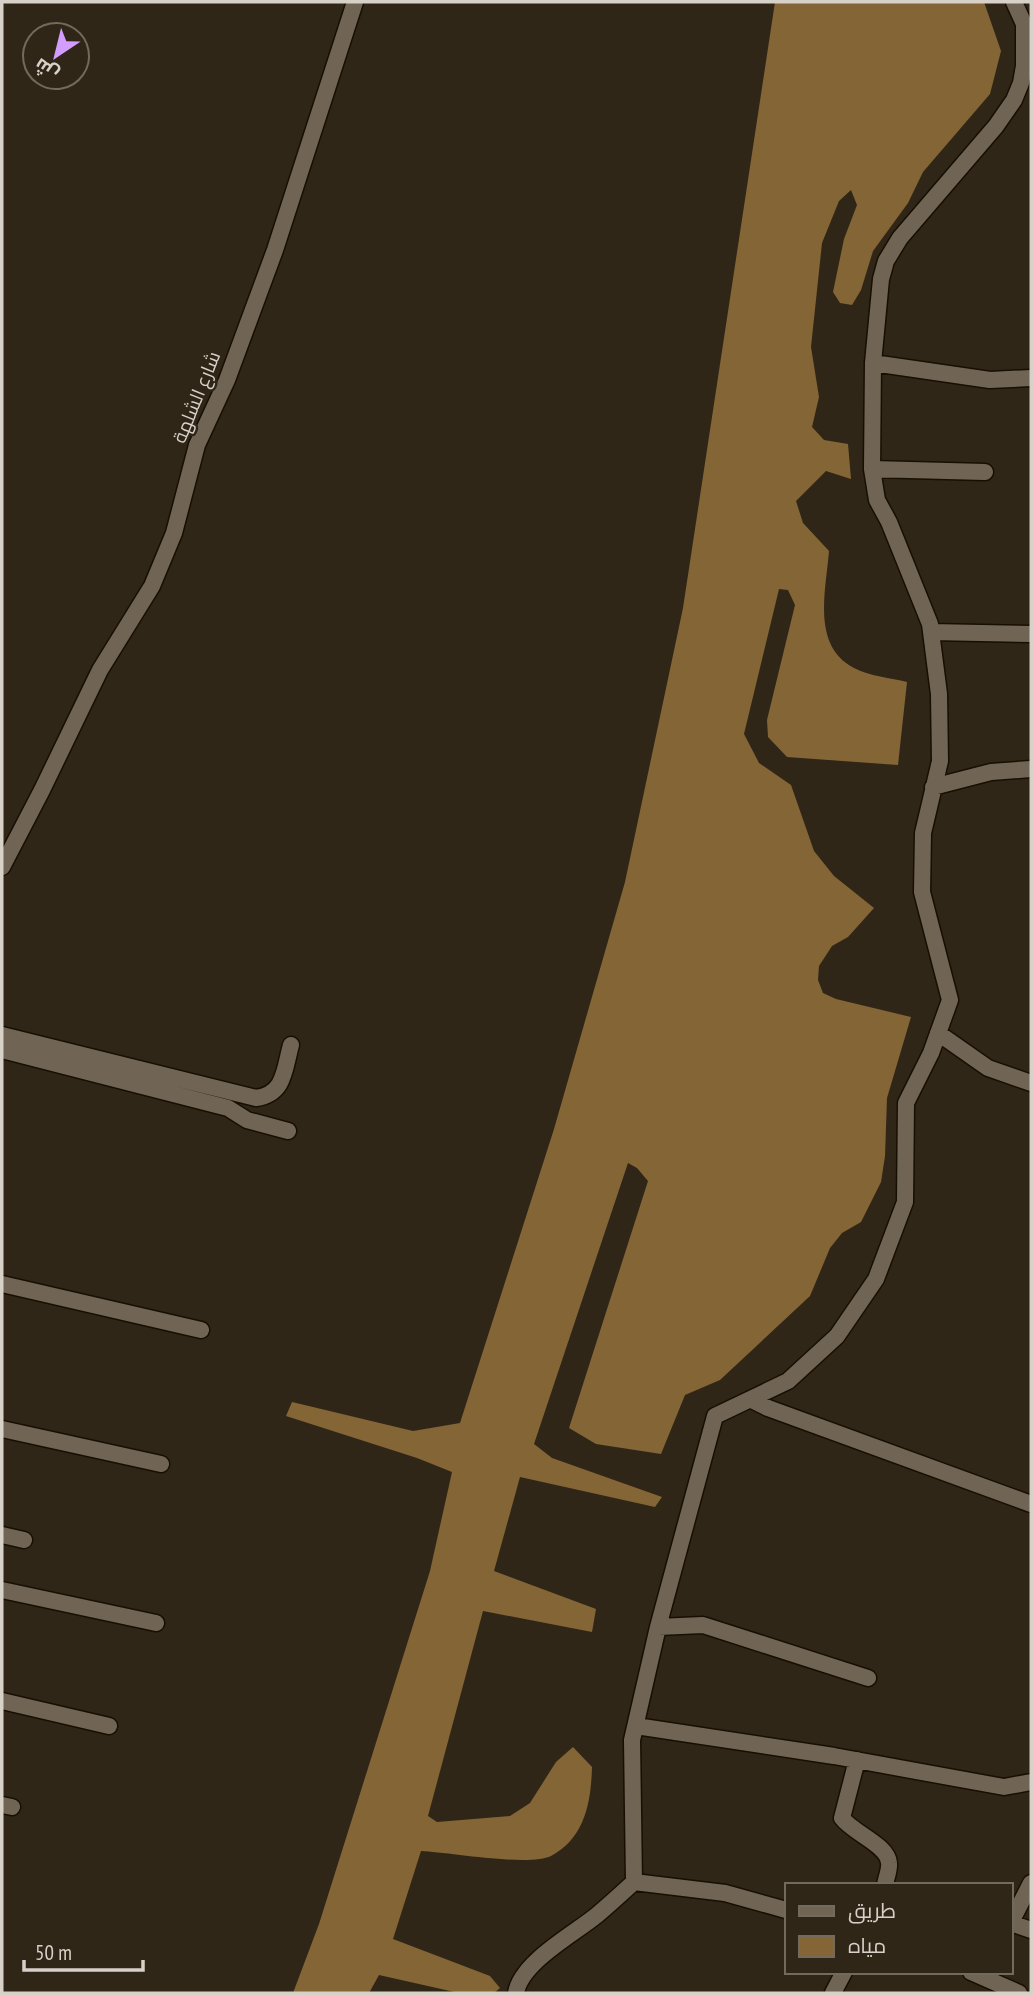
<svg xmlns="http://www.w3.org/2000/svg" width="1033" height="1995" viewBox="0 0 1033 1995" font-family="'PT Sans Narrow',Cairo,sans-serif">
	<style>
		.water { fill: #846536 }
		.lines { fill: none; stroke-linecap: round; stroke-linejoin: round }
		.minor-casing { stroke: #180f03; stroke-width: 19 }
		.minor { stroke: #706555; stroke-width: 16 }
		.labels { text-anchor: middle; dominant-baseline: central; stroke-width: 5; stroke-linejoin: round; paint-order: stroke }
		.street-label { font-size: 19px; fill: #d7d1c8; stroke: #302618 }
	</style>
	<rect width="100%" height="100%" fill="#302618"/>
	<path class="water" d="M775 2H984L1001 51 990 94 923 172 908 203 873 251 861 290 852 305 840 303 833 292 844 239 857 205 851 190 839 201 822 243 811 347 819 397 812 427 824 440 848 444 851 479 826 471 796 501 803 523 829 551C826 590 811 646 854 668 869 676 891 678 907 682L898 765 787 757 768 737 767 720 795 605 788 590 779 589 744 734 759 763 791 785 814 851 834 876 874 908 848 937 832 946 819 966 818 980 823 993 836 999 911 1017 887 1098 885 1156 881 1182 861 1222 842 1233 830 1248 810 1296 720 1380 685 1395 661 1454 596 1444 569 1428 648 1181 637 1168 628 1163 534 1444 552 1458 662 1497 655 1507 520 1477 494 1571 596 1609 592 1632 483 1611 428 1816 437 1822 510 1816 530 1803 556 1762 573 1747 592 1767C591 1802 585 1838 551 1856 529 1867 448 1852 421 1851L393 1939 490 1976 500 1988 494 1993H459L379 1975 369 1993H293L319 1924 430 1571 452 1472 417 1458 286 1416 292 1402 413 1431 460 1423 554 1129 625 882 683 608Z"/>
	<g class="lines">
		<g class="minor-casing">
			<path id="minor" d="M873 363 990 380 1031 378
				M872 469 985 472
				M931 632 1031 634
				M933 787 991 772 1031 769
				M2 867 42 790 100 670 152 586 174 533 197 445 227 380 275 250 355 2
				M938 1033 988 1068 1031 1083
				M2 1035 256 1098C285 1094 284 1070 291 1045
				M2 1050 228 1108 247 1120 288 1131
				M2 1284 201 1330
				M752 1400 768 1408 1031 1504
				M2 1429 161 1464
				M2 1535 24 1540
				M2 1590 156 1623
				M658 1627 703 1625 868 1678
				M2 1701 109 1726
				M636 1726 834 1756 1004 1787 1031 1782
				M857 1760 842 1818C853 1833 888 1845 889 1863 890 1869 886 1878 885 1885
				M2 1805 12 1807
				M634 1882 632 1740 658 1627 715 1416 788 1381 837 1336 876 1279 905 1202 906 1103 931 1053 950 1000 922 892 923 833 940 761 939 694 930 624 889 522 877 500 872 469 873 363 881 279 886 261 900 238 996 126 1014 100 1021 83 1024 66V24L1014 2
				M1011 1923 1031 1930
				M1010 1924 1031 1883
				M971 1972 1019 1993
				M516 1993C521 1962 574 1934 597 1915 610 1904 622 1893 634 1882L725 1893 786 1910
				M833 1993 844 1972"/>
		</g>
		<use href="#minor" class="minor"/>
	</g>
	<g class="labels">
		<g class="street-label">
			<text transform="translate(196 397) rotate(-68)">شارع الشلهة</text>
		</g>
	</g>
	<rect width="1033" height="1995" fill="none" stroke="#d7d1c8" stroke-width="7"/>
	<rect x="785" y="1883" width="228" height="91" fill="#302618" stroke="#736a5e" stroke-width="2"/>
	<rect x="799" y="1906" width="35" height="10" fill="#706555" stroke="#736a5e" stroke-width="2"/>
	<text x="848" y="1918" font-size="21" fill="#d7d1c8">طريق</text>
	<rect x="799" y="1936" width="35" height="21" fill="#846536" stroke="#736a5e" stroke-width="2"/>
	<text x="848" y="1953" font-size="21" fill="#d7d1c8">مياه</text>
	<g transform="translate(56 56) rotate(215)"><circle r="33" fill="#302618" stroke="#736a5e" stroke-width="2"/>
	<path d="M0-5L12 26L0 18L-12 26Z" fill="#d29dfd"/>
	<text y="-10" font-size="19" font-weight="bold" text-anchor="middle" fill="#d7d1c8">ش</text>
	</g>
	<path d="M24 1960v10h119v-10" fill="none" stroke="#d7d1c8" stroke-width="3.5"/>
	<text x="35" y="1960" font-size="21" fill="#d7d1c8" stroke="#302618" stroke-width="5" paint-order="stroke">50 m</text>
</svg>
